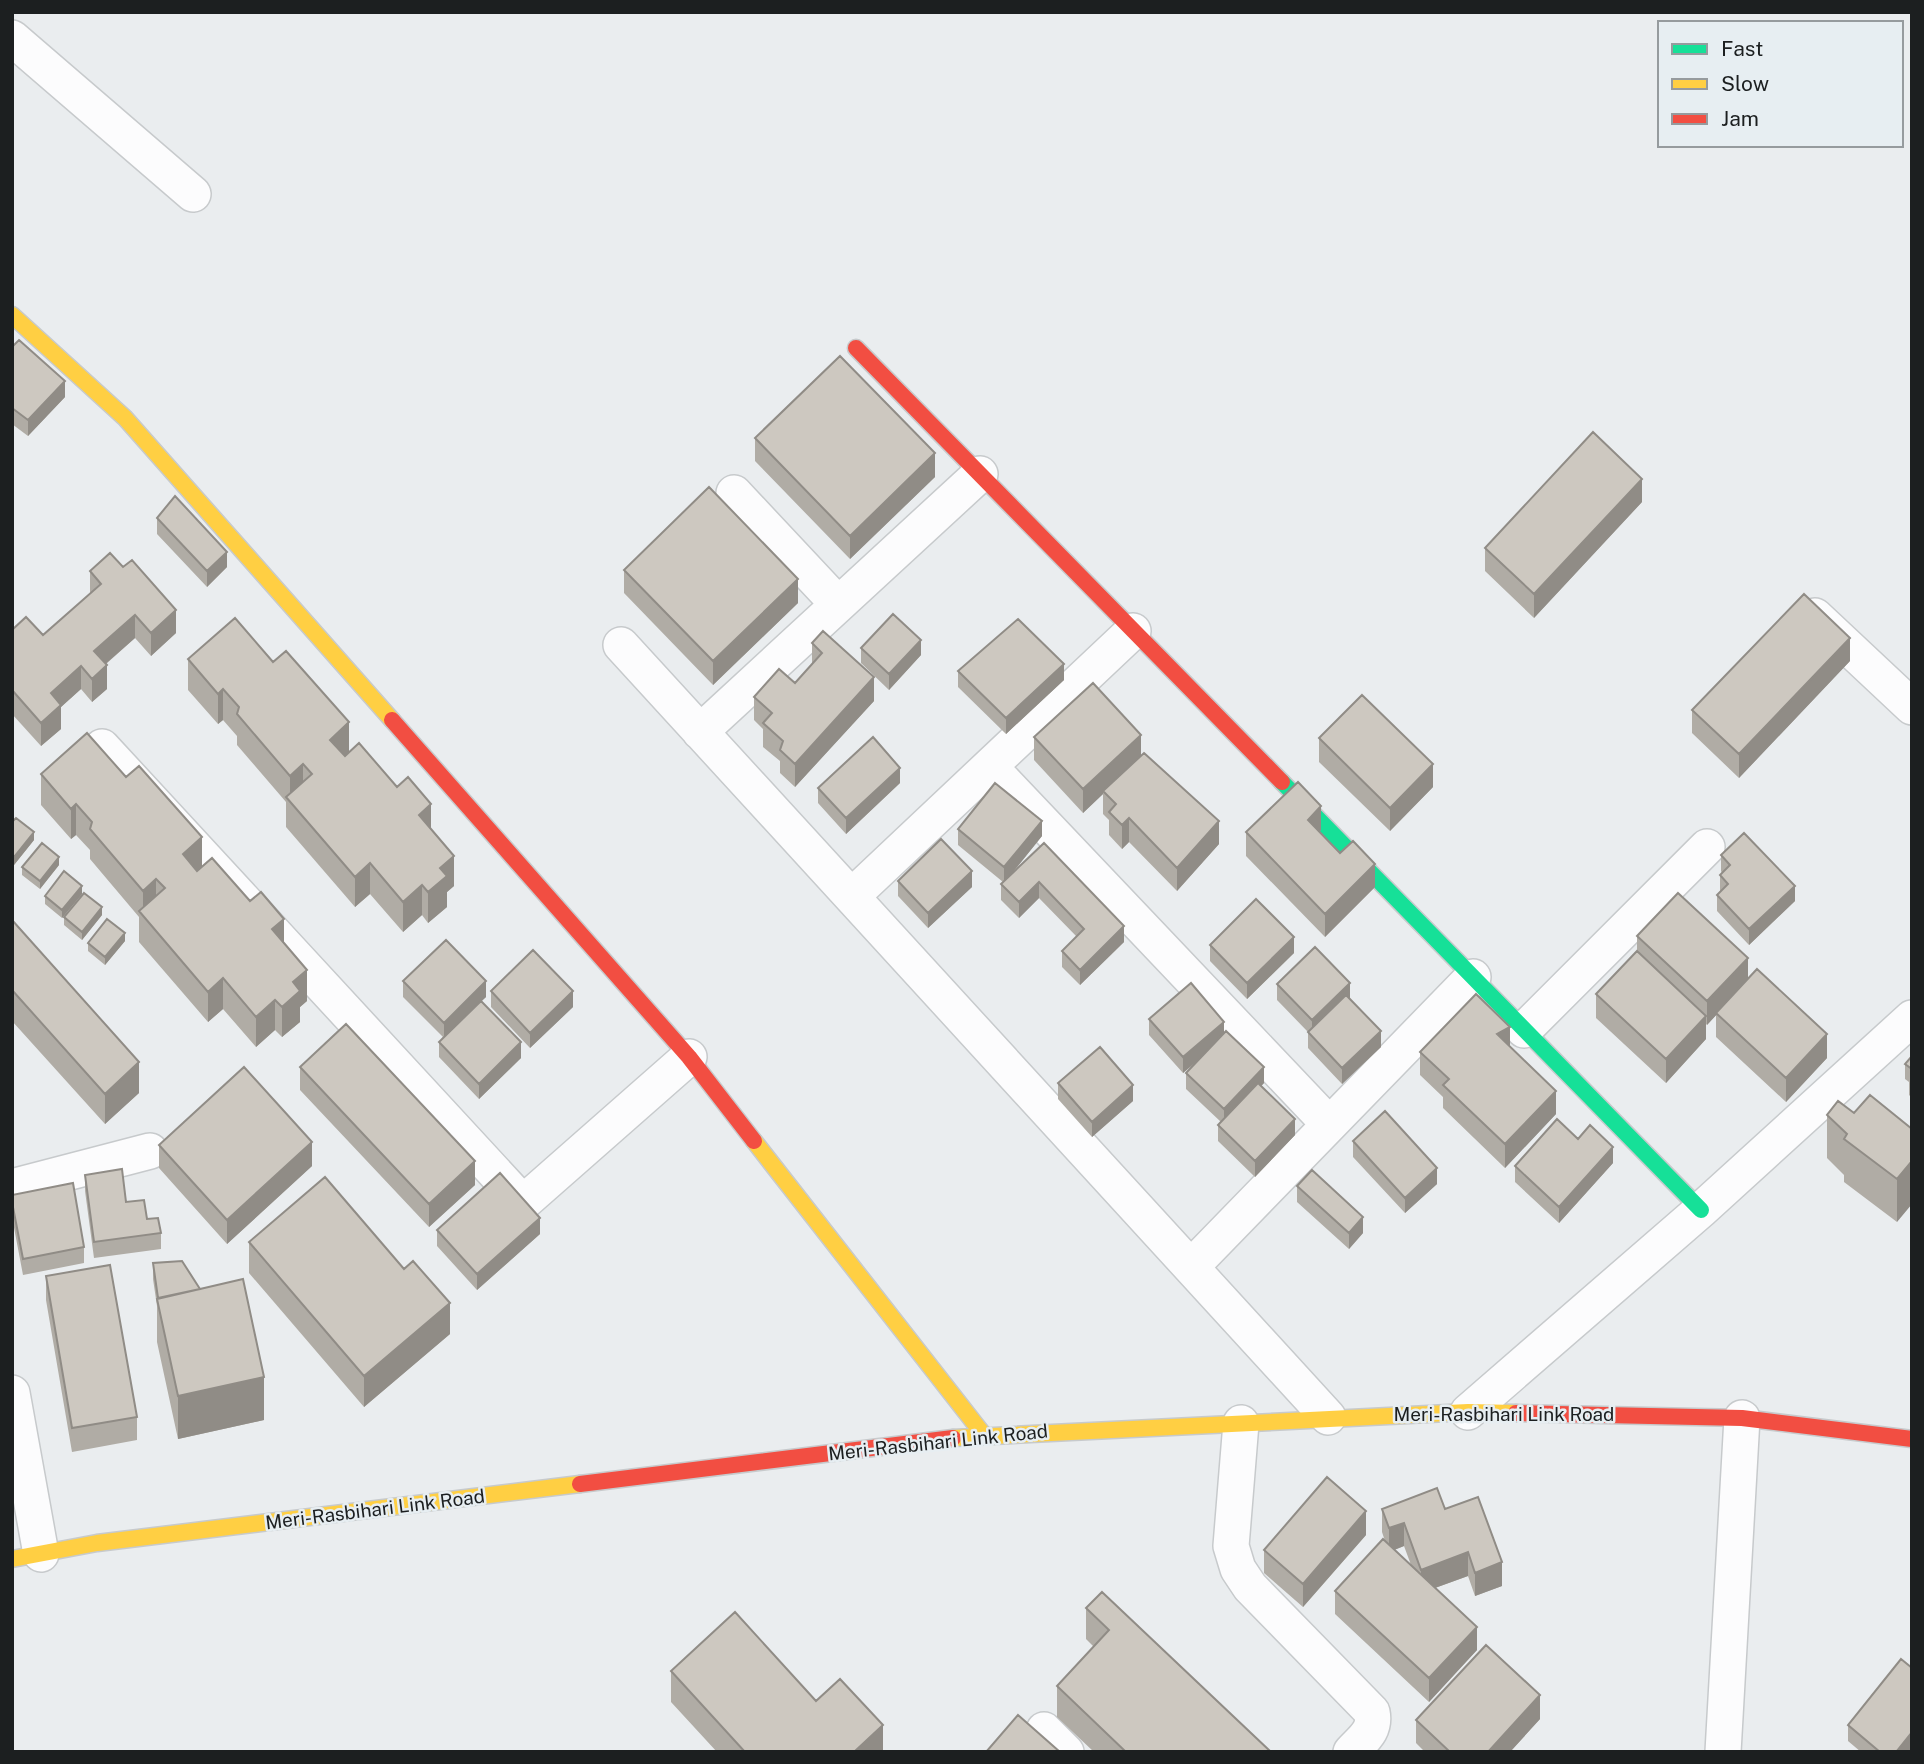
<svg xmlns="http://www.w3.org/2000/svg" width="1924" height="1764" viewBox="0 0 1924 1764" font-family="'Public Sans',sans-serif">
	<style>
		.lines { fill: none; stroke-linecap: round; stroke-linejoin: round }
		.street-casing { stroke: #c7cacc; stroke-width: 38 }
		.fast-casing { stroke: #c7cacc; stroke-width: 19 }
		.slow-casing { stroke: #c7cacc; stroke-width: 19 }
		.jam-casing { stroke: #c7cacc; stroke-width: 19 }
		.street { stroke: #fcfcfd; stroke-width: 35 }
		.fast { stroke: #16e098; stroke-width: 16 }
		.slow { stroke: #ffcf43; stroke-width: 16 }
		.jam { stroke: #f24e42; stroke-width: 16 }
		.wall { fill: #b0aca5; fill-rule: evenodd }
		.shaded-wall { fill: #908c86 }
		.building { fill: #cdc8c0; stroke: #908c86; stroke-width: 2 }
		.labels { text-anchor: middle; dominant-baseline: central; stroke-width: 5; stroke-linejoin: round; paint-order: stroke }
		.street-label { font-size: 19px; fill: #1c1f20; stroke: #e7eef2 }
	</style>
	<rect width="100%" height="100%" fill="#eaedef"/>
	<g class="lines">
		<g class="street-casing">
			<path id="street" d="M12 38 193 194
				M734 493 838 604
				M1815 616 1912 707
				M621 645 1328 1417
				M700 732 980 474
				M102 747 523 1203 689 1057
				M990 767 1329 1124
				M852 896 1133 631
				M1524 1030 1707 847
				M12 1187 150 1151
				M1191 1267 1473 977
				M12 1393 41 1554
				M1468 1412 1701 1210 1912 1018
				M1241 1423 1231 1546 1238 1569 1250 1587 1372 1712C1376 1731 1363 1739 1351 1752
				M1044 1730 1066 1752
				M1723 1752 1742 1418"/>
		</g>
		<g class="fast-casing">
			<path id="fast" d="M1282 782 1701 1210"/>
		</g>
		<g class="slow-casing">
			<path id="slow" d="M12 315 125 418 392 720
				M754 1141 983 1434
				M953 1438 1468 1412 1516 1413
				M12 1559 97 1543 580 1484"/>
		</g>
		<g class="jam-casing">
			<path id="jam" d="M856 348 1282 782
				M392 720 689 1057 754 1141
				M1516 1413 1742 1418 1912 1439
				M580 1484 953 1438"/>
		</g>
		<use href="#street" class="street"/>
		<use href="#fast" class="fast"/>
		<use href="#slow" class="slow"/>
		<use href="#jam" class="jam"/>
	</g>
	<path class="wall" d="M12 347 65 397 28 436 12 424Z
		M755 438 935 477 850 559 755 461Z
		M1642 502 1534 618 1485 571V548Z
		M157 518 227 567 207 587 157 534Z
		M624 570 798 603 713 685 624 593Z
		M90 571 176 633 151 656 135 638 106 664 107 689 92 702 81 689 61 707V729L41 746 12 714V630L43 635 90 594Z
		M812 643 874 701 795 787 780 773V761L763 747V729L754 720V697L795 683 812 664Z
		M861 648 921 655 889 690 861 663Z
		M188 659 349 752 431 829 454 886 447 892V907L428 923 422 915 403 932 370 894 355 907 286 827V802L237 745V736L223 720 218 724 188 690Z
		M1850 661 1739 778 1692 733V710Z
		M958 671 1064 680 1006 734 958 687Z
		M1034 737 1141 755 1219 844 1177 891 1129 842 1122 849 1109 835V820L1103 814V794L1083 813 1034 760Z
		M1319 738 1433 787 1390 831 1319 762Z
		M41 774 202 867 284 944 307 1001 300 1007V1022L282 1037 275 1030 256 1047 223 1009 208 1022 139 942V917L90 859V850L76 835 71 839 41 805Z
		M900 783 846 834 818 803V788Z
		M12 822 34 840 14 865 12 863Z
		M958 829 1042 836 1010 876 1044 843 1124 942 1080 985 1062 967V951L1077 937 1039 898 1019 918 1001 900V884L1003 882 958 845Z
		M1321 830 1319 831 1375 887 1325 937 1246 856V832Z
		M1721 855 1795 901 1749 945 1717 911V895L1720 891V875L1722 873 1721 871Z
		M59 865 40 889 22 875V867Z
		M898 881 972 887 928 928 898 896Z
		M82 894 62 918 45 904V896Z
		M102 915 82 940 64 925V917Z
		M12 920 139 1093 105 1124 12 1021Z
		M1637 936 1748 980 1827 1058 1786 1102 1716 1037V1015L1707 1025 1706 1024V1039L1666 1083 1596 1018V994L1637 951Z
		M125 941 105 965 88 951V943Z
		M1210 945 1294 953 1247 999 1210 961Z
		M403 981 486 997 481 1001 521 1058 479 1099 439 1057V1042L443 1037 403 997Z
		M1277 984 1350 999 1381 1047 1342 1084 1308 1048V1032L1277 1000Z
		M491 991 573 1007 530 1048 491 1007Z
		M1149 1019 1224 1034 1264 1083 1261 1086 1295 1135 1255 1177 1218 1141V1125L1221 1122 1186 1089V1073L1202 1057 1183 1073 1149 1035Z
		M1510 1047 1556 1114 1505 1168 1443 1108V1097L1420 1075V1052Z
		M1912 1056V1098L1909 1095V1082L1905 1079V1064Z
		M300 1067 475 1185 429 1227 300 1090Z
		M1058 1083 1133 1101 1092 1137 1058 1099Z
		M1854 1113 1912 1129 1897 1222 1844 1182V1175L1827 1158V1115Z
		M1353 1141 1437 1184 1405 1213 1353 1157Z
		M159 1145 312 1166 227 1244 159 1168Z
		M1613 1163 1559 1223 1515 1182V1166Z
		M85 1175 126 1202 147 1219 161 1233V1249L94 1258 85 1191Z
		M1297 1186 1363 1233 1349 1249 1297 1202Z
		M12 1195 84 1247V1263L23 1275 12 1217Z
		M437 1230 540 1234 477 1290 437 1246Z
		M249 1242 450 1334 364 1407 249 1273Z
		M153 1263 200 1289 264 1420 178 1439 157 1342V1306L153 1279Z
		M46 1276 137 1417V1440L72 1452 46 1300Z
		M1382 1509H1445L1502 1586 1475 1596 1468 1576 1435 1588 1477 1650 1429 1702 1335 1614V1591L1385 1541 1382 1532ZM1404 1546 1411 1565 1394 1550Z
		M1366 1535 1303 1607 1264 1573V1550Z
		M1086 1608 1271 1752H1094L1057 1717V1686L1094 1647 1086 1639Z
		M1912 1668V1748L1909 1752H1861L1848 1741V1725Z
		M671 1671 816 1701 883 1752H717L671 1702Z
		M1540 1719 1510 1752H1425L1416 1743V1720Z"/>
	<path class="shaded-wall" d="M65 381V397L28 436V420Z
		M935 453V477L850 559V536Z
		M1642 479V502L1534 618V594Z
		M227 552V567L207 587V571Z
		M798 579V603L713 685V661Z
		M176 610V633L151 656V633Z
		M135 615V638L94 674V651Z
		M1850 638V661L1739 778V754Z
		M921 640V655L889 690V674Z
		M1064 664V680L1006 734V718Z
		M107 665V689L92 702V679Z
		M81 666V689L61 707V729L41 746V723L51 693Z
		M874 677V701L795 787V764Z
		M223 689V720L218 724V694Z
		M349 722V753L330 770V740Z
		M1141 735V759L1103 791V794L1083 813V789Z
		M303 764V794L290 801V776Z
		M1433 764V787L1390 831V808Z
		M900 768V783L846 834V818Z
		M76 804V835L71 839V809Z
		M431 804V835L419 815Z
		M1321 806V830L1308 843V820Z
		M1129 818V842L1122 849V825Z
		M1042 821V836L1004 883V867Z
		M1219 821V844L1177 891V868Z
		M34 832V840L14 865V857Z
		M202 837V867L183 884V854Z
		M454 856V886L447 892V907L428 923V892L440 868Z
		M59 857V865L40 889V881Z
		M370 863V894L355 907V877Z
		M1375 864V887L1325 937V914Z
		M972 871V887L928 928V913Z
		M156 879V909L143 915V891Z
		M1039 882V898L1019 918V902Z
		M422 885V915L403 932V902Z
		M82 886V894L62 918V910Z
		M1795 886V901L1749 945V929Z
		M102 907V915L82 940V932Z
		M284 919V949L272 929Z
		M1124 926V942L1080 985V970Z
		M125 933V941L105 965V957Z
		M1294 937V953L1247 999V983Z
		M1748 958V981L1707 1025V1001Z
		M307 970V1001L300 1007V1022L282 1037V1007L293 982Z
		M223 978V1009L208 1022V992Z
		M486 981V997L444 1038V1023Z
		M1350 983V999L1312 1036V1020Z
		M573 991V1007L530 1048V1033Z
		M275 1000V1030L256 1047V1017Z
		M1706 1016V1039L1666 1083V1059Z
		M1224 1022V1038L1183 1073V1057Z
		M1510 1027V1050L1497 1034Z
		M1381 1031V1047L1342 1084V1068Z
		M1827 1034V1058L1786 1102V1078Z
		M521 1042V1058L479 1099V1084Z
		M139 1062V1093L105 1124V1094Z
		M1264 1067V1083L1224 1125V1109Z
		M1133 1085V1101L1092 1137V1122Z
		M1556 1091V1114L1505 1168V1144Z
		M1295 1119V1135L1255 1177V1161Z
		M312 1142V1166L227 1244V1220Z
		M1613 1147V1163L1559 1223V1207Z
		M475 1161V1185L429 1227V1204Z
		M1912 1161V1204L1897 1222V1179Z
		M1437 1168V1184L1405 1213V1198Z
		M1363 1217V1233L1349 1249V1233Z
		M540 1218V1234L477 1290V1274Z
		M450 1303V1334L364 1407V1376Z
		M264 1377V1420L178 1439V1396Z
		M1366 1511V1535L1303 1607V1584Z
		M1404 1523V1546L1389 1552V1528Z
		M1468 1552V1576L1421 1593V1570Z
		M1502 1562V1586L1475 1596V1573Z
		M1477 1627V1650L1429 1702V1678Z
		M1540 1695V1719L1510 1752H1488Z
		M883 1725V1752H854Z
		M1912 1732V1748L1909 1752H1896Z"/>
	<path class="building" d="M19 340 65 381 28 420 12 408V347Z
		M840 356 935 453 850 536 755 438Z
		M1593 432 1642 479 1534 594 1485 548Z
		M709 487 798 579 713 661 624 570Z
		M175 496 227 552 207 571 157 518Z
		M110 553 123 567 132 560 176 610 151 633 135 615 94 651 107 665 92 679 81 666 51 693 61 705 41 723 12 690V630L26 617 43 635 101 584 90 571Z
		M1804 594 1850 638 1739 754 1692 710Z
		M893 614 921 640 889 674 861 648Z
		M235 618 273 662 286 651 349 722 330 740 345 756 359 743 397 787 408 777 431 804 419 815 454 856 440 868 447 876 428 892 422 885 403 902 370 863 355 877 286 797 312 774 303 764 290 776 237 714 239 707 223 689 218 694 188 659Z
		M1018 619 1064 664 1006 718 958 671Z
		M823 631 874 677 795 764 780 750 783 741 763 723 772 713 754 697 779 669 795 683 822 653 812 643Z
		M1093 683 1141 735 1083 789 1034 737Z
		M1362 695 1433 764 1390 808 1319 738Z
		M87 733 126 777 139 766 202 837 183 854 197 871 212 858 250 901 261 892 284 919 272 929 307 970 293 982 300 991 282 1007 275 1000 256 1017 223 978 208 992 139 911 165 888 156 879 143 891 90 829 92 822 76 804 71 809 41 774Z
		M873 737 900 768 846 818 818 788Z
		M1144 753 1219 821 1177 868 1129 818 1122 825 1109 812 1116 804 1103 791Z
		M1298 782 1321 806 1308 820 1340 853 1353 841 1375 864 1325 914 1246 832Z
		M995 783 1042 821 1004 867 958 829Z
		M16 818 34 832 14 857 12 855V822Z
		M1744 833 1795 886 1749 929 1717 895 1728 884 1720 875 1730 865 1721 855Z
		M941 839 972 871 928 913 898 881Z
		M42 843 59 857 40 881 22 867Z
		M1044 843 1124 926 1080 970 1062 951 1084 929 1039 882 1019 902 1001 884Z
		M64 871 82 886 62 910 45 896Z
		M84 893 102 907 82 932 64 917Z
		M1678 893 1748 958 1707 1001 1637 936Z
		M1256 899 1294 937 1247 983 1210 945Z
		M107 919 125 933 105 957 88 943Z
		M12 920 139 1062 105 1094 12 990Z
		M446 940 486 981 444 1023 403 981Z
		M1315 947 1350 983 1312 1020 1277 984Z
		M533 950 573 991 530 1033 491 991Z
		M1637 951 1706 1016 1666 1059 1596 994Z
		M1757 969 1827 1034 1786 1078 1716 1013Z
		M1191 983 1224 1022 1183 1057 1149 1019Z
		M1476 994 1510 1027 1497 1034 1556 1091 1505 1144 1443 1085 1449 1079 1420 1052Z
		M1346 995 1381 1031 1342 1068 1308 1032Z
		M481 1001 521 1042 479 1084 439 1042Z
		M346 1024 475 1161 429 1204 300 1067Z
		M1226 1031 1264 1067 1224 1109 1186 1073Z
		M1100 1047 1133 1085 1092 1122 1058 1083Z
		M1912 1056V1069L1905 1064Z
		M244 1067 312 1142 227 1220 159 1145Z
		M1258 1083 1295 1119 1255 1161 1218 1125Z
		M1870 1095 1912 1129V1161L1897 1179 1844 1139 1847 1134 1827 1115 1838 1101 1854 1113Z
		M1385 1111 1437 1168 1405 1198 1353 1141Z
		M1557 1119 1578 1139 1590 1125 1613 1147 1559 1207 1515 1166Z
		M122 1169 126 1202 144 1200 147 1219 158 1218 161 1233 94 1242 85 1175Z
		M1312 1170 1363 1217 1349 1233 1297 1186Z
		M500 1173 540 1218 477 1274 437 1230Z
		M325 1177 404 1269 413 1261 450 1303 364 1376 249 1242Z
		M73 1183 84 1247 23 1259 12 1202V1195Z
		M182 1261 200 1289 158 1298 153 1263Z
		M110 1265 137 1417 72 1428 46 1276Z
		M243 1279 264 1377 178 1396 157 1299Z
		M1327 1477 1366 1511 1303 1584 1264 1550Z
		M1437 1488 1445 1509 1478 1497 1502 1562 1475 1573 1468 1552 1421 1570 1404 1523 1389 1528 1382 1509Z
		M1383 1539 1477 1627 1429 1678 1335 1591Z
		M1102 1592 1271 1752H1126L1057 1686 1109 1630 1086 1608Z
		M735 1612 816 1701 840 1679 883 1725 854 1752H745L671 1671Z
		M1486 1645 1540 1695 1488 1752H1450L1416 1720Z
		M1901 1659 1912 1668V1732L1896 1752H1880L1848 1725Z
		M1018 1715 1060 1752H986Z"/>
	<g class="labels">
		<g class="street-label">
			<text x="1504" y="1414">Meri-Rasbihari Link Road</text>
			<text transform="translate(938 1442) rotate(-6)">Meri-Rasbihari Link Road</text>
			<text transform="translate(375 1509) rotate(-7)">Meri-Rasbihari Link Road</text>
		</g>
	</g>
	<rect width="1924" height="1764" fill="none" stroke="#1c1f20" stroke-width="28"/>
	<rect x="1658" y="21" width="245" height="126" fill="#e7eef2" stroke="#969b9e" stroke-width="2"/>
	<rect x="1672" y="44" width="35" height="10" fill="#16e098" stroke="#969b9e" stroke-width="2"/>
	<text x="1721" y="56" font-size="21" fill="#1c1f20">Fast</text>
	<rect x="1672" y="79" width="35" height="10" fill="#ffcf43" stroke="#969b9e" stroke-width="2"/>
	<text x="1721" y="91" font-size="21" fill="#1c1f20">Slow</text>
	<rect x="1672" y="114" width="35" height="10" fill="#f24e42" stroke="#969b9e" stroke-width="2"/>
	<text x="1721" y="126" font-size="21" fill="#1c1f20">Jam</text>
</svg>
